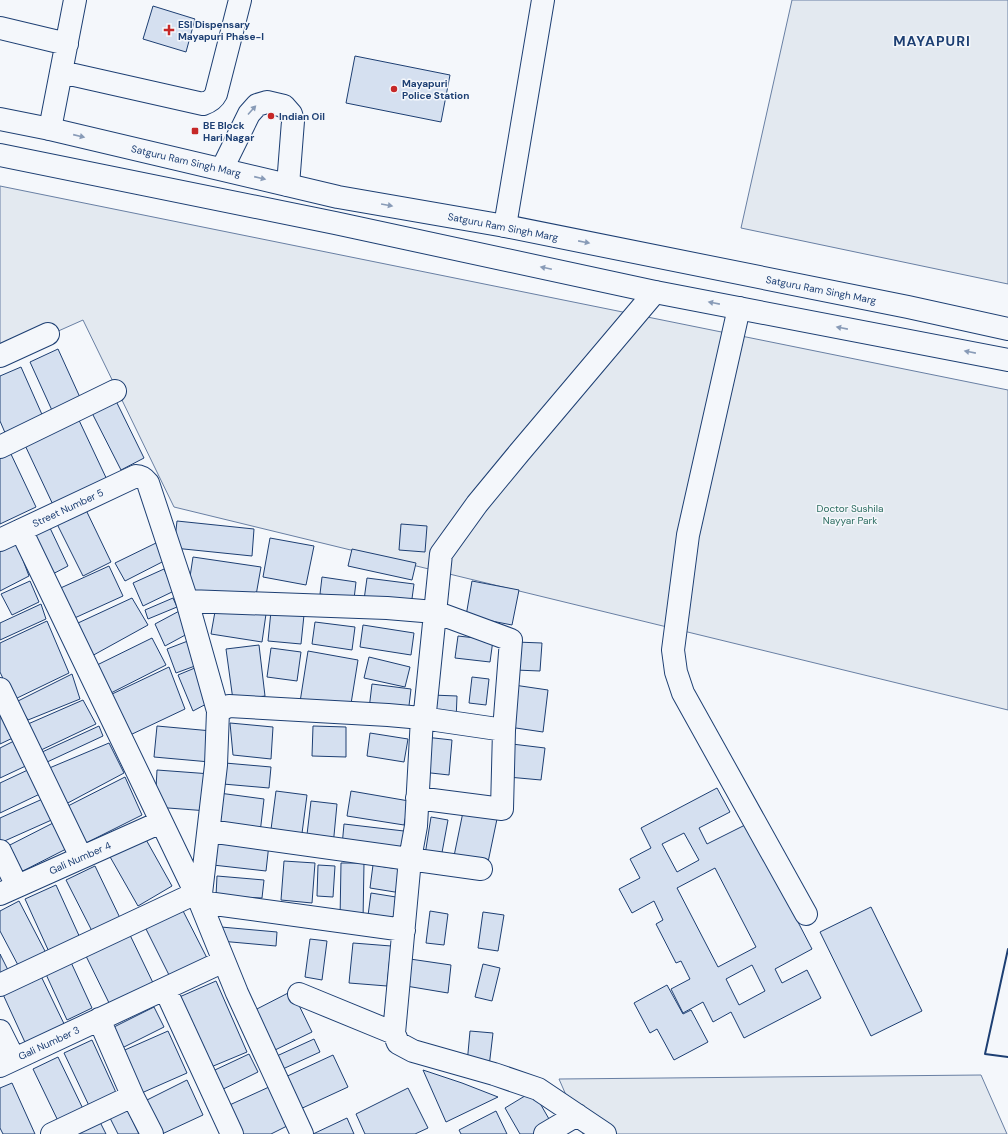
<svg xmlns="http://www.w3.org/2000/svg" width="1008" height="1134" viewBox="0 0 1008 1134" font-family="'DM Sans',sans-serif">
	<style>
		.green { fill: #e3e9f0; stroke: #687fa3 }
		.building { fill: #d5e0f0; stroke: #1d3f73; fill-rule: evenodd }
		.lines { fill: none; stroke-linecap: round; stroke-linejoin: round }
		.minor-casing { stroke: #1d3f73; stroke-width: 24 }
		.major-casing { stroke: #1d3f73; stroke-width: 24 }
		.minor { stroke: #f4f7fb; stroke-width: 22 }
		.major { stroke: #f4f7fb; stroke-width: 22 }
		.wall { stroke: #1d3f73; stroke-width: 2 }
		.oneway { fill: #889bb7 }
		.poi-dot { fill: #c62828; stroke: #f4f7fb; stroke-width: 1.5 }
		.labels { text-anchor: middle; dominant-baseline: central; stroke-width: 3; stroke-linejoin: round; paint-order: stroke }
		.poi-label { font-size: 10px; font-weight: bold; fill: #1d3f73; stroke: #f4f7fb; text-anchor: start }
		.street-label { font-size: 10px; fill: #1d3f73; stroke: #f4f7fb }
		.park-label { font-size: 10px; fill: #2c6c60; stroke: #f4f7fb }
		.district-label { font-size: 14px; font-weight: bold; letter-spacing: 1px; fill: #1d3f73; stroke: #f4f7fb }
	</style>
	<rect width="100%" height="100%" fill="#f4f7fb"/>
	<path class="green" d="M792 0H1008V284L741 228Z
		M0 186 1008 390V710L174 507 83 320 0 357Z
		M981 1075 1007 1134H583L559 1079Z"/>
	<path class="building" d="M153 6 195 19 186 52 143 39Z
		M355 56 450 75 441 122 346 103Z
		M58 349 83 404 55 417 30 362Z
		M21 367 44 419 6 435 0 421V376Z
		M116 401 144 458 121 470 92 413Z
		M77 416 109 484 55 509 23 441Z
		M10 452 36 507 0 524V457Z
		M86 510 111 562 83 576 57 524Z
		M177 521 254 529 252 556 174 548Z
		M401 524 427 526 425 552 399 550Z
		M50 528 68 566 47 577 29 538Z
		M270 538 314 546 306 585 263 577Z
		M15 539 29 576 0 591V545Z
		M156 543 166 560 125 581 115 563Z
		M352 549 416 563 412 580 348 566Z
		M193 557 261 567 255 601 188 590Z
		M109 566 123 596 68 621 54 591Z
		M164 569 174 591 143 606 133 583Z
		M322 577 356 582 354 599 320 594Z
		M367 578 414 584 411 606 364 600Z
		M30 581 39 602 12 615 1 594Z
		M472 581 519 590 512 625 466 616Z
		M132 598 148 625 90 657 78 623Z
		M173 598 177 607 148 619 145 610Z
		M41 604 46 619 0 640V623Z
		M216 606 266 614 262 642 211 634Z
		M183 609 189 633 165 646 155 624Z
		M271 611 304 615 301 644 268 641Z
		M47 621 69 673 13 700 0 672V643Z
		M315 622 355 627 352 650 312 644Z
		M363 625 414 633 411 655 360 647Z
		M458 636 493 640 490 662 455 658Z
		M152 638 166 665 107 695 93 667Z
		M193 639 203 663 176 673 167 649Z
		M516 642 542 643 540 671 515 670Z
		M259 645 265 696 233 700 226 649Z
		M271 648 301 652 297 681 267 677Z
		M308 651 358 660 350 710 300 702Z
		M369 657 410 667 405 687 364 678Z
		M202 665 210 702 193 711 178 675Z
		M169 667 185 709 128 736 110 695Z
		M72 674 80 699 28 720 16 702Z
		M472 677 489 679 486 705 469 703Z
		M372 684 411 689 408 714 369 709Z
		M514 685 548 690 543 732 509 727Z
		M432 695 457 696 456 721 431 718Z
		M0 698 17 736 0 744Z
		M83 700 96 724 39 751 28 724Z
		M230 723 273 727 271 759 233 755Z
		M99 726 103 736 45 763 40 753Z
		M157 726 212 731 210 762 154 757Z
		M313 726 346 727V757L312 756Z
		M370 733 408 739 404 762 367 756Z
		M425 737 452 740 449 775 422 772Z
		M20 738 32 763 0 778V748Z
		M109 743 124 773 64 805 47 769Z
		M512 744 545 748 541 780 508 777Z
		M225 763 271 767 269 788 223 784Z
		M32 768 44 792 0 813V783Z
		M157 770 211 774 208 811 155 807Z
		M125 777 142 815 84 844 64 808Z
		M717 788 730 812 699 828 707 844 747 824 812 949 775 969 782 983 807 970 821 998 744 1038 731 1012 713 1022 703 1002 683 1013 671 989 690 979 681 961 676 963 656 924 663 920 654 901 632 913 619 889 640 878 630 859 651 848 641 828ZM684 833 699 860 677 872 662 844ZM715 868 756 947 718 967 677 888ZM752 965 765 991 739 1005 726 979Z
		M276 791 307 795 301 841 270 837Z
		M351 791 409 801 404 825 347 816Z
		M219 793 264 799 260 833 215 827Z
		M47 797 56 818 0 843V818Z
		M311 801 337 804 333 846 306 843Z
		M463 812 497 819 487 867 453 861Z
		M431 817 448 820 441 858 425 855Z
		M55 822 68 848 17 874 4 848Z
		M344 824 404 831 402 853 342 846Z
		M144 836 172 886 138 906 109 855Z
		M215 838 269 844 266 871 213 865Z
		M284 861 315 863 312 903 281 900Z
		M341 863H364L363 921 340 920Z
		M318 865 335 866 333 897 317 896Z
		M373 865 405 870 401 893 370 888Z
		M95 866 121 920 93 933 66 880Z
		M217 876 264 880 262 898 216 896Z
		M56 885 81 940 50 954 25 899Z
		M371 893 396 897 393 927 367 923Z
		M19 901 46 953 19 967 0 931V911Z
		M180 905 207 958 170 977 143 923Z
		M871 907 922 1011 871 1036 820 932Z
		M430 911 448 914 444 945 426 943Z
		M483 912 504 915 498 951 478 948Z
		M221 927 277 932 276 946 220 941Z
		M129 933 155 987 112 1009 85 954Z
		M310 939 327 941 322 980 305 977Z
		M353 943 391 946 387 986 349 983Z
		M0 954 9 972 0 977Z
		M69 958 92 1008 67 1020 44 970Z
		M410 959 451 965 448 993 406 986Z
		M483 964 500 968 492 1001 475 997Z
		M39 972 68 1032 29 1051 1 990Z
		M216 981 247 1052 199 1072 168 1002Z
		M667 985 683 1014 691 1010 708 1042 674 1060 657 1029 650 1033 634 1003Z
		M292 991 312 1032 273 1051 253 1011Z
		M154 1007 164 1027 118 1050 108 1030Z
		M168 1031 187 1073 137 1095 118 1053Z
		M470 1031 493 1033 489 1067 467 1064Z
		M314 1039 320 1052 274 1073 268 1060Z
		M92 1040 119 1099 92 1112 64 1053Z
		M249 1054 258 1072 209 1096 200 1077Z
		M333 1055 348 1087 296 1111 281 1079Z
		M58 1057 85 1113 60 1125 33 1069Z
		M423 1070 462 1083 498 1097 446 1122Z
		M187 1080 203 1115 162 1134 141 1103Z
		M12 1083 35 1134H3L0 1128V1088Z
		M269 1087 287 1126 271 1134H235L223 1108Z
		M408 1088 428 1128 415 1134H365L356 1114Z
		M533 1091 553 1126 541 1134H520L505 1108Z
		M125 1105 139 1134H118L108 1114Z
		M496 1111 507 1134H461L459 1130Z
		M347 1118 354 1134H313Z
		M99 1120 106 1134H80L78 1130Z"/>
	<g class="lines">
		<g class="minor-casing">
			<path id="minor" d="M0 28 67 44
				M61 72 203 104C209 102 213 100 216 94L240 0
				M50 129 75 0
				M222 169 249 114 257 105 267 102 284 106 291 114 293 121 288 185
				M505 226 543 0
				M739 308 688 535 673 650 676 672 683 693 806 914
				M0 356 48 334
				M0 447 115 391
				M21 530 200 902 237 993 302 1134
				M0 540 136 476C141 476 144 478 148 483L187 601 387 608 435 612 511 640 504 730 502 809 417 798
				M187 601 218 711
				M0 689 81 857
				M504 730 422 718 416 826 410 859 394 1033 398 1043 413 1051 494 1074 538 1089 605 1134
				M209 831 481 869
				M0 851 17 886
				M0 894 161 822
				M404 930 200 902 216 765 218 711 229 706 388 715 422 718 425 712 441 554 477 504 519 453 655 292
				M0 985 196 893
				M165 989 232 1134
				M299 994 394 1033
				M99 1019 133 1097 152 1134
				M0 1031 14 1059
				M0 1066 224 961
				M52 1134 126 1099 133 1097
				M545 1134 577 1115"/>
		</g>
		<g class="major-casing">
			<path id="major" d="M0 119 50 129 338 197 505 226 908 307 1008 329
				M0 155 335 223 655 292 1008 360"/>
		</g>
		<use href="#minor" class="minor"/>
		<use href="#major" class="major"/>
		<path class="wall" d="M1008 949 985 1054 1008 1057"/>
	</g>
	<defs><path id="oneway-solid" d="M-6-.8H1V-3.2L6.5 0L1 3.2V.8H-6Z"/></defs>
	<g class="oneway">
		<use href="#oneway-solid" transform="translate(252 110) rotate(-48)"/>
		<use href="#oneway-solid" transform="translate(79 136) rotate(13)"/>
		<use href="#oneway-solid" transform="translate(260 178) rotate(13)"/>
		<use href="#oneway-solid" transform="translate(387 205) rotate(10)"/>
		<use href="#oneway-solid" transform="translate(584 242) rotate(11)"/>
		<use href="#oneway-solid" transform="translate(546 268) rotate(-168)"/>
		<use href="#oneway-solid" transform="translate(714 303) rotate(-169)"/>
		<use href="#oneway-solid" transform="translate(842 328) rotate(-169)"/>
		<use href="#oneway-solid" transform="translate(970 352) rotate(-169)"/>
	</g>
	<g class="poi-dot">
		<path d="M167 24h4v4h4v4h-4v4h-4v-4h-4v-4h4z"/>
		<circle cx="394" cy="89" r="4"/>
		<circle cx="271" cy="116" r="4"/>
		<rect x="191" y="127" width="8" height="8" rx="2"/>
	</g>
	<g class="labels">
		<g class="poi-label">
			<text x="178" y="24">ESI Dispensary<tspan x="178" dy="12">Mayapuri Phase-I</tspan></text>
			<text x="402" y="83">Mayapuri<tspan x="402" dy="12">Police Station</tspan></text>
			<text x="279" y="116">Indian Oil</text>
			<text x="203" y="125">BE Block<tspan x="203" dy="12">Hari Nagar</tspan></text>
		</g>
		<g class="street-label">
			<text transform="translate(186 161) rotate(13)">Satguru Ram Singh Marg</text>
			<text transform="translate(503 227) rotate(11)">Satguru Ram Singh Marg</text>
			<text transform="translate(821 290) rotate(11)">Satguru Ram Singh Marg</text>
			<text transform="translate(68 508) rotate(-25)">Street Number 5</text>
			<text transform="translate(80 858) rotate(-24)">Gali Number 4</text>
			<text transform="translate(49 1043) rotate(-25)">Gali Number 3</text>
		</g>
		<g class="park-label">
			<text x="850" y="508">Doctor Sushila<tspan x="850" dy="12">Nayyar Park</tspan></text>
		</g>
		<g class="district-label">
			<text x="932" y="41">MAYAPURI</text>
		</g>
	</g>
</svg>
